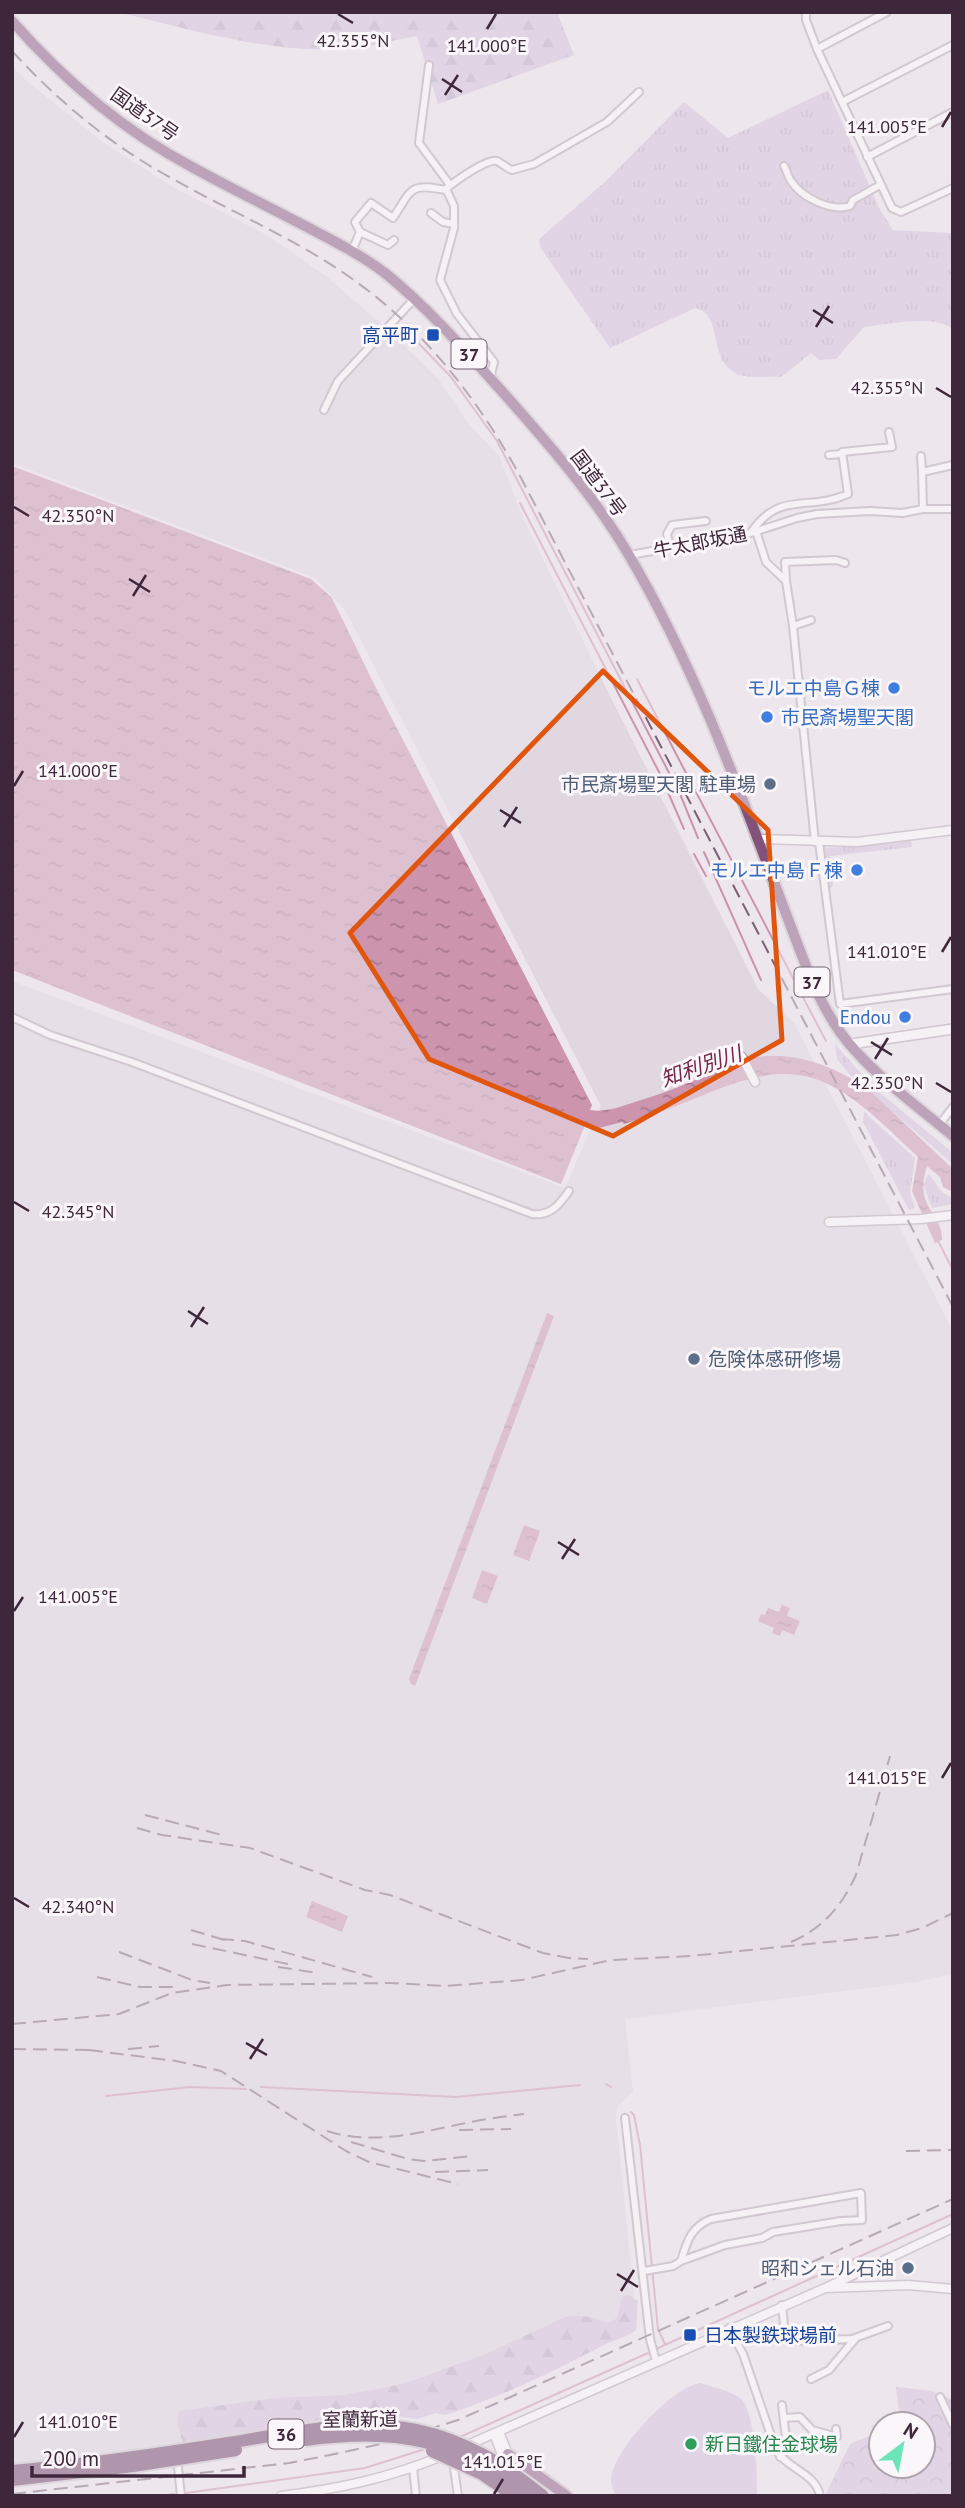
<svg xmlns="http://www.w3.org/2000/svg" width="965" height="2508" viewBox="0 0 965 2508" font-family="'PT Sans','Noto Sans JP',sans-serif">
	<style>
		.built { fill: #e1d7e1 }
		.grass { fill: url(#grass-tufts) }
		.forest { fill: url(#forest-firs) }
		.park { fill: url(#park-crowns) }
		.garden { fill: #d3c1dc }
		.water { fill: url(#water-ripples) }
		.lines { fill: none; stroke-linecap: round; stroke-linejoin: round }
		.stream { stroke: #cc94ad; stroke-width: 2 }
		.minor-casing { stroke: #b2a5b0; stroke-width: 10 }
		.tertiary-casing { stroke: #b2a5b0; stroke-width: 11 }
		.secondary-casing { stroke: #b09dae; stroke-width: 12 }
		.trunk-casing { stroke: #c9c3c8; stroke-width: 14 }
		.minor { stroke: #fff; stroke-width: 6 }
		.tertiary { stroke: #fff; stroke-width: 8 }
		.secondary { stroke: #fff; stroke-width: 9 }
		.trunk { stroke: #82527a; stroke-width: 10 }
		.rail { stroke: #796176; stroke-width: 2; stroke-dasharray: 14 7; stroke-linecap: butt }
		.motorway-bridge-casing { stroke: #c9c3c8; stroke-width: 16; stroke-linecap: butt }
		.motorway-bridge { stroke: #67355d; stroke-width: 12 }
		.marked { fill: none; stroke: #e0560e; stroke-width: 5; stroke-linejoin: round }
		.ticks { fill: none; stroke: #3e273b; stroke-width: 2.5 }
		.transit-dot { fill: #1a4fb4; stroke: #faf6fa; stroke-width: 2.5 }
		.shop-dot { fill: #3f7fe0; stroke: #faf6fa; stroke-width: 2.5 }
		.service-dot { fill: #5c6f8a; stroke: #faf6fa; stroke-width: 2.5 }
		.leisure-dot { fill: #2e9e5b; stroke: #faf6fa; stroke-width: 2.5 }
		.labels { text-anchor: middle; dominant-baseline: central; stroke-width: 6; stroke-linejoin: round; paint-order: stroke }
		.shield { fill: #faf6fa; stroke: #766574; stroke-width: 2 }
		.shield-label { font-size: 18px; font-weight: bold; fill: #3e273b }
		.street-label { font-size: 19px; fill: #3e273b; stroke: #faf6fa }
		.transit-label { font-size: 19px; fill: #164399; stroke: #faf6fa; text-anchor: end }
		.shop-label { font-size: 19px; fill: #366cbe; stroke: #faf6fa; text-anchor: end }
		.service-label { font-size: 19px; fill: #4e5e75; stroke: #faf6fa; text-anchor: end }
		.leisure-label { font-size: 19px; fill: #27864d; stroke: #faf6fa; text-anchor: start }
		.water-label { font-size: 21px; font-style: italic; fill: #752648; stroke: #faf6fa }
		.ticks-label { font-size: 18px; text-anchor: middle; fill: #3e273b; stroke: #faf6fa; stroke-width: 6; stroke-linejoin: round; paint-order: stroke }
	</style>
	<defs>
		<pattern id="grass-tufts" width="24" height="20" patternUnits="userSpaceOnUse" patternTransform="scale(1.75)"><rect width="24" height="20" fill="#d3c1dc"/><path d="M3 7l-1-3M5 7V3M7 7l1-3M15 17l-1-3M17 17v-4M19 17l1-3" fill="none" stroke="#b6a6be"/></pattern>
		<pattern id="forest-firs" width="22" height="20" patternUnits="userSpaceOnUse" patternTransform="scale(1.75)"><rect width="22" height="20" fill="#d3c1dc"/><path d="M5 1l3.5 6h-7zM16 11l3.5 6h-7z" fill="#b6a6be"/></pattern>
		<pattern id="park-crowns" width="20" height="18" patternUnits="userSpaceOnUse" patternTransform="scale(1.75)"><rect width="20" height="18" fill="#d3c1dc"/><path d="M2 6a3 3 0 1 1 6 0M12 15a3 3 0 1 1 6 0" fill="none" stroke="#b6a6be"/></pattern>
		<pattern id="water-ripples" width="26" height="14" patternUnits="userSpaceOnUse" patternTransform="scale(1.75)"><rect width="26" height="14" fill="#cc94ad"/><path d="M2 4q2-2 4 0t4 0M15 11q2-2 4 0t4 0" fill="none" stroke="#a7798e"/></pattern>
	</defs>
	<rect width="100%" height="100%" fill="#ede6ed"/>
	<path class="built" d="M12 66 30 84 104 143 176 189 267 235 327 277 391 332 439 380 468 423 499 456 524 520 610 696 758 989 794 1023 953 1331V1974L915 1982 625 2019 633 2092 618 2106 616 2116 637 2326 504 2385 371 2426 12 2470V981L565 1188 601 1106 345 610 315 578 12 463Z"/>
	<path class="grass" d="M828 90 879 208 893 230 951 233 953 330C938 313 885 325 864 327L836 359 819 360 811 353 781 377C769 376 748 379 737 374 707 360 724 314 695 308L610 348 540 247 539 239 605 182 684 102 728 138Z
		M911 840 912 847 830 856 833 885 830 890 825 848 862 846Z
		M835 1044 873 1087 953 1153V1164L850 1075 837 1059Z
		M864 1112 915 1158 910 1193 915 1208 909 1210 863 1122Z
		M929 1174 942 1192 953 1199V1204L932 1208 923 1183Z"/>
	<path class="forest" d="M116 12H557L574 55 438 104 417 36C393 40 367 48 343 49 266 53 190 29 116 12Z
		M629 2295 638 2301 636 2330C626 2338 613 2340 602 2346 551 2373 500 2397 445 2415L436 2413 417 2419 382 2414 333 2418 183 2442C179 2432 175 2421 179 2411L274 2398 344 2395 403 2384 486 2354 565 2317C582 2314 592 2317 608 2323L617 2318 622 2297Z"/>
	<path class="park" d="M896 2387 932 2391 953 2400V2496H825L850 2444 881 2431V2466H923V2424H896L900 2422Z"/>
	<path class="garden" d="M700 2383C712 2387 732 2391 741 2399 755 2411 758 2477 757 2496H615C614 2491 611 2485 611 2480 612 2451 672 2387 700 2383Z"/>
	<path class="water" d="M12 466 311 579 332 598 374 684 592 1105 590 1110C608 1113 624 1105 641 1100 665 1093 688 1083 712 1073 726 1067 741 1059 757 1057 796 1051 836 1067 868 1089L953 1169V1192L943 1187 940 1177 927 1166C913 1208 943 1212 942 1240L935 1243 912 1191 918 1157C891 1132 865 1104 832 1086 779 1058 729 1085 679 1105 661 1112 642 1118 624 1124L622 1122 599 1128 585 1125 561 1184 12 970Z
		M547 1313 554 1316 415 1686 411 1684 409 1679Z
		M524 1525 540 1531 529 1561 513 1555Z
		M482 1570 498 1576 487 1604 472 1598Z
		M782 1605 790 1608 787 1616 800 1621 794 1635 782 1630 780 1636 772 1633 774 1628 758 1621 761 1614 765 1615 768 1608 779 1612Z
		M312 1901 348 1916 342 1932 306 1917Z"/>
	<g class="lines">
		<path class="stream" d="M403 327 451 377 497 441 680 794 698 838
			M520 503 660 774 684 829
			M637 679 805 1001
			M704 852 761 980
			M694 854 706 876
			M806 1003 826 1041
			M938 1241 953 1270
			M606 2084 611 2087
			M261 2087 456 2097 580 2085
			M106 2096 190 2087 246 2089
			M631 2112 634 2115 640 2145 658 2329 665 2344
			M656 2349 953 2214
			M460 2437 648 2353
			M186 2493 365 2468 425 2449
			M159 2496 174 2494"/>
		<g class="minor-casing">
			<path id="minor" d="M806 12V20L817 49 892 208 901 212 953 188
				M817 49 887 12
				M429 65 419 143 450 185
				M842 102 953 45
				M867 157 953 112
				M784 166C787 171 788 177 791 181 802 198 831 212 850 206L853 200 880 185
				M431 213 443 222 454 224
				M360 232 388 245 394 240
				M352 251 360 232 355 222 371 203 393 218C413 188 409 183 446 190
				M490 379 494 362 457 314 440 280 454 228V206L446 189C454 182 487 158 497 161 502 163 506 168 512 170L534 164 607 122 639 92
				M324 410 338 381 414 299
				M829 455 842 454
				M921 456 922 472 953 465
				M922 472 923 509
				M752 531C781 490 808 512 848 494L842 452 892 447 889 432
				M756 531 766 562 786 581 793 626 815 842
				M670 548 667 534 672 525 706 521
				M630 555 751 533 797 518 817 514 870 511 902 513 923 509H953
				M786 580 785 562 836 560 845 563
				M793 626 811 620
				M819 842 840 1004 953 989
				M12 1017 50 1035 132 1062 532 1214C551 1216 559 1205 569 1191
				M939 1125 953 1107
				M625 2118 650 2339 656 2361
				M644 2271 673 2266 681 2261C687 2241 691 2227 711 2219L861 2193 862 2220 841 2221 773 2232 762 2238 725 2245 681 2261
				M782 2305 785 2335 790 2341 852 2339 888 2326
				M729 2328 743 2354 776 2450C787 2469 816 2473 820 2496
				M811 2379 829 2370 855 2339
				M940 2397 953 2425
				M784 2418 800 2417 812 2430 837 2437 836 2429
				M780 2457 787 2447 782 2405
				M177 2458 181 2496
				M453 2461 458 2496
				M413 2468 416 2496"/>
		</g>
		<g class="tertiary-casing">
			<path id="tertiary" d="M759 839 857 842 953 830
				M742 1057 755 1082
				M829 1222 921 1219 953 1215
				M826 2288 908 2285 953 2289
				M499 2432 508 2454 510 2472
				M494 2434 501 2452 502 2468
				M463 2447 823 2289 953 2228
				M281 2496C338 2489 389 2478 442 2456"/>
		</g>
		<g class="secondary-casing">
			<path id="secondary" d="M851 1044 953 1029"/>
		</g>
		<g class="trunk-casing">
			<path id="trunk" d="M12 21C63 79 124 131 192 167 230 188 269 207 307 227 334 241 361 255 385 273 427 307 463 348 499 388 546 441 594 495 630 557 708 690 755 836 811 979 819 997 828 1015 840 1032 868 1071 916 1105 953 1136
				M508 2454 567 2496"/>
		</g>
		<use href="#minor" class="minor"/>
		<use href="#tertiary" class="tertiary"/>
		<use href="#secondary" class="secondary"/>
		<use href="#trunk" class="trunk"/>
		<path class="rail" d="M12 51C56 99 107 142 164 174 228 211 298 239 358 283 428 334 479 401 520 476L953 1307
			M145 1815 222 1835
			M137 1828 162 1835 250 1848 365 1890 390 1895 543 1953 569 1958 588 1959
			M191 1930 228 1941
			M220 1939 245 1941 372 1977
			M791 1942C822 1929 842 1906 856 1875L890 1756
			M192 1944 288 1964
			M119 1952 192 1980 210 1983
			M278 1967 318 1973
			M97 1977 140 1987H176
			M12 2024 119 2014 172 1993 227 1985 390 1983 446 1986 522 1980 611 1960 691 1956 897 1935 922 1928 953 1913
			M12 2049 96 2050
			M128 2049 159 2046
			M89 2050 176 2061 221 2071 346 2151 369 2162 458 2184
			M459 2130 511 2129
			M327 2131C376 2147 428 2130 476 2121 492 2118 508 2116 524 2114
			M351 2142 408 2159 424 2161 473 2156
			M906 2151 953 2150
			M435 2172 488 2170
			M12 2494 289 2463 330 2455 385 2443 458 2420 497 2403 953 2199"/>
		<g class="motorway-bridge-casing">
			<path id="motorway-bridge" d="M305 2440C397 2427 454 2439 528 2496
				M432 2451 482 2474 514 2496
				M12 2471C85 2465 156 2454 228 2443 290 2433 355 2417 417 2430 465 2440 505 2465 543 2496
				M12 2480 133 2466 236 2450"/>
		</g>
		<use href="#motorway-bridge" class="motorway-bridge"/>
	</g>
	<path d="M0 0H965V2508H0ZM603 671 768 830 782 1040 613 1136 429 1059 350 933Z" fill="#ede6ed" fill-opacity=".55" fill-rule="evenodd"/>
	<path class="marked" d="M603 671 768 830 782 1040 613 1136 429 1059 350 933Z"/>
	<path class="ticks" d="M338 14 353 23M487 29 496 14M442 79 462 92M445 95 458 75M942 127 951 112M813 310 833 323M816 327 829 306M936 388 951 397M14 507 29 516M129 579 150 592M133 596 146 575M14 786 23 771M500 810 521 823M504 827 517 807M942 952 951 937M871 1042 892 1055M875 1059 888 1038M936 1083 951 1092M14 1202 29 1211M188 1311 208 1324M191 1327 204 1307M558 1542 579 1555M562 1559 575 1539M14 1611 23 1597M942 1778 951 1763M14 1898 29 1907M246 2043 267 2055M250 2059 263 2039M617 2274 638 2287M621 2291 634 2270M14 2437 23 2422M494 2494 503 2479"/>
	<g class="transit-dot">
		<rect x="426" y="328" width="14" height="14" rx="3.5"/>
		<rect x="683" y="2328" width="14" height="14" rx="3.5"/>
	</g>
	<g class="shop-dot">
		<circle cx="894" cy="688" r="7"/>
		<circle cx="767" cy="717" r="7"/>
		<circle cx="857" cy="870" r="7"/>
		<circle cx="905" cy="1017" r="7"/>
	</g>
	<g class="service-dot">
		<circle cx="770" cy="784" r="7"/>
		<circle cx="694" cy="1359" r="7"/>
		<circle cx="908" cy="2268" r="7"/>
	</g>
	<circle class="leisure-dot" cx="691" cy="2444" r="7"/>
	<g class="labels">
		<g class="shield">
			<rect x="451.5" y="339.5" width="35" height="29" rx="5"/>
			<rect x="794.5" y="967.5" width="35" height="29" rx="5"/>
			<rect x="268.5" y="2419.5" width="35" height="29" rx="5"/>
		</g>
		<g class="shield-label">
			<text x="469" y="354">37</text>
			<text x="812" y="982">37</text>
			<text x="286" y="2434">36</text>
		</g>
		<g class="street-label">
			<text transform="translate(145 114) rotate(35)">国道37号</text>
			<text transform="translate(599 483) rotate(53)">国道37号</text>
			<text transform="translate(700 542) rotate(-11)">牛太郎坂通</text>
			<text transform="translate(360 2419) rotate(-1)">室蘭新道</text>
		</g>
		<g class="transit-label">
			<text x="419" y="335">高平町</text>
			<text x="704" y="2335" text-anchor="start">日本製鉄球場前</text>
		</g>
		<g class="shop-label">
			<text x="880" y="688">モルエ中島Ｇ棟</text>
			<text x="781" y="717" text-anchor="start">市民斎場聖天閣</text>
			<text x="843" y="870">モルエ中島Ｆ棟</text>
			<text x="891" y="1017">Endou</text>
		</g>
		<g class="service-label">
			<text x="756" y="784">市民斎場聖天閣 駐車場</text>
			<text x="708" y="1359" text-anchor="start">危険体感研修場</text>
			<text x="894" y="2268">昭和シェル石油</text>
		</g>
		<g class="leisure-label">
			<text x="705" y="2444">新日鐵住金球場</text>
		</g>
		<g class="water-label">
			<text transform="translate(701 1066) rotate(-19)">知利別川</text>
		</g>
	</g>
	<g class="ticks-label">
		<text x="353" y="47">42.355°N</text>
		<text x="487" y="52">141.000°E</text>
		<text x="887" y="133">141.005°E</text>
		<text x="887" y="394">42.355°N</text>
		<text x="78" y="522">42.350°N</text>
		<text x="78" y="777">141.000°E</text>
		<text x="887" y="958">141.010°E</text>
		<text x="887" y="1089">42.350°N</text>
		<text x="78" y="1218">42.345°N</text>
		<text x="78" y="1603">141.005°E</text>
		<text x="887" y="1784">141.015°E</text>
		<text x="78" y="1913">42.340°N</text>
		<text x="78" y="2428">141.010°E</text>
		<text x="503" y="2468">141.015°E</text>
	</g>
	<rect width="965" height="2508" fill="none" stroke="#3e273b" stroke-width="28"/>
	<g transform="translate(902 2445) rotate(32)"><circle r="33" fill="#faf6fa" stroke="#afa3ae" stroke-width="2"/>
	<path d="M0-5L12 26L0 18L-12 26Z" fill="#6de5bb"/>
	<text y="-10" font-size="19" font-weight="bold" text-anchor="middle" fill="#3e273b">N</text>
	</g>
	<path d="M32 2466v10h212v-10" fill="none" stroke="#3e273b" stroke-width="3.5"/>
	<text x="42" y="2466" font-size="21" fill="#3e273b" stroke="#faf6fa" stroke-width="5" paint-order="stroke">200 m</text>
</svg>
